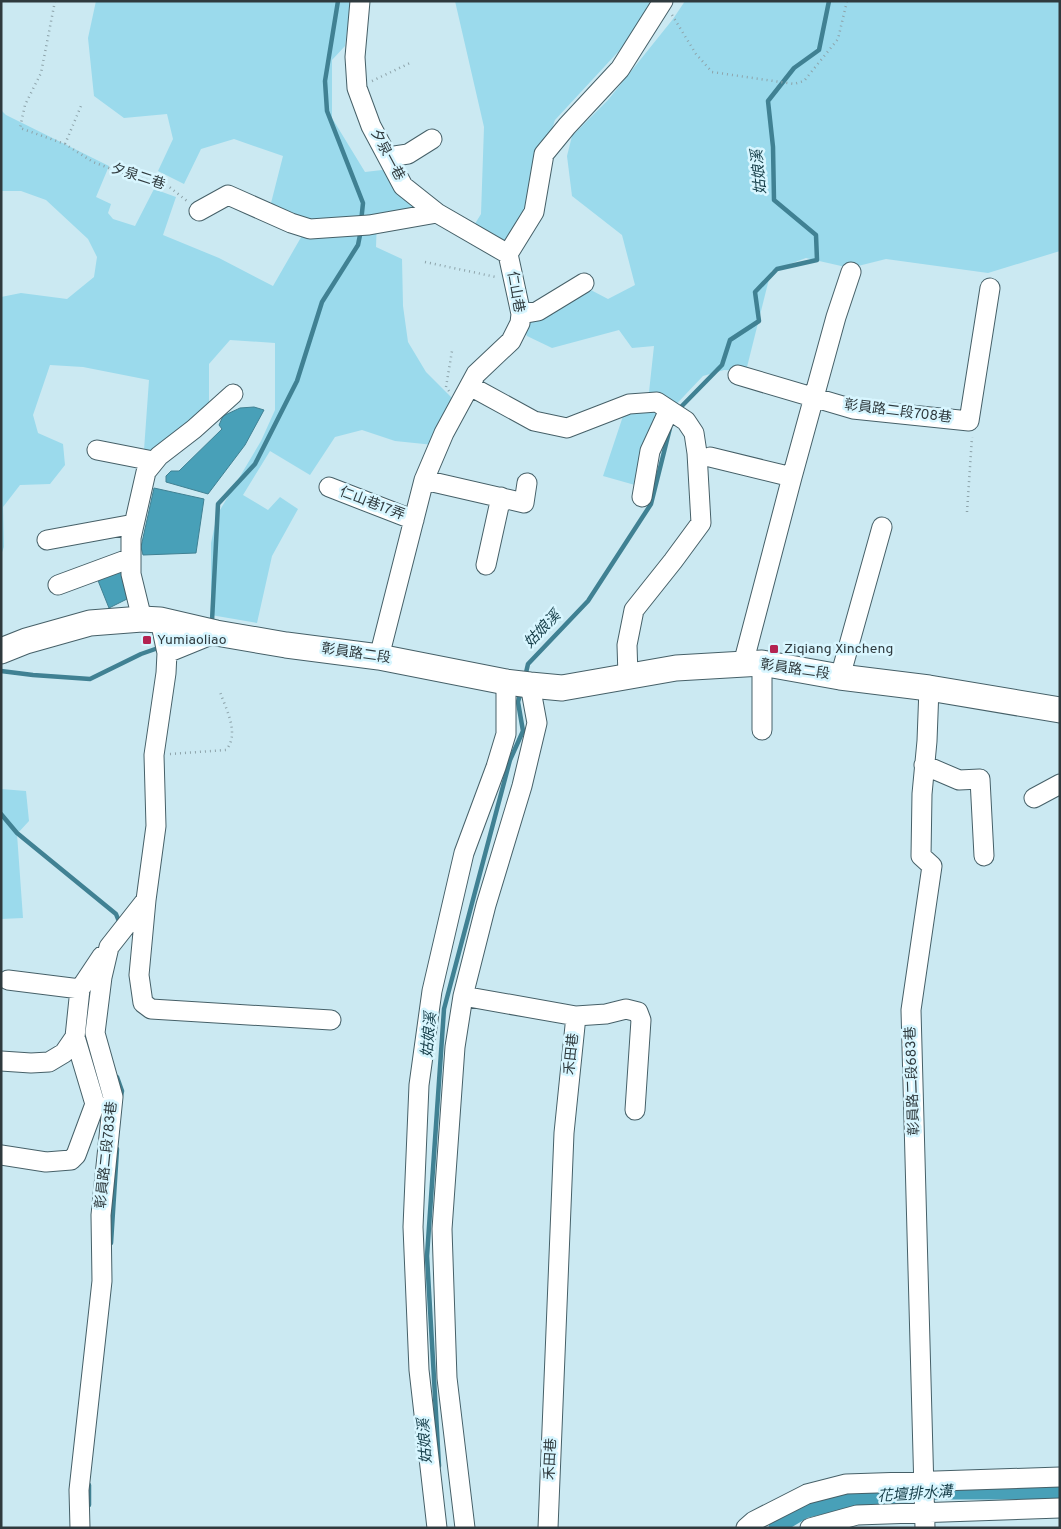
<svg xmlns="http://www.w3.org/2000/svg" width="1061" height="1529" viewBox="0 0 1061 1529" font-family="Overpass,'Noto Sans TC',sans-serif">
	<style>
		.green { fill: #9bdaec }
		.water { fill: #48a0b8; stroke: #408193 }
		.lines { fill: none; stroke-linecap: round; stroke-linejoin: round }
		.stream { stroke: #408193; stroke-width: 4.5 }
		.canal { stroke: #48a0b8; stroke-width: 15 }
		.minor-casing { stroke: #466068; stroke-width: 21 }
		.major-casing { stroke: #466068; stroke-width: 27 }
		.path { stroke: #8da3aa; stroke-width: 2.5; stroke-dasharray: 1 4; stroke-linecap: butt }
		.minor { stroke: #fff; stroke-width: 19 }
		.major { stroke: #fff; stroke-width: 25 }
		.poi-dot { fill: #b32351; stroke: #d8f6ff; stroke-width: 2 }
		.labels { text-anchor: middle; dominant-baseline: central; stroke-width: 5; stroke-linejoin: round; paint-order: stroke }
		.street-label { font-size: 14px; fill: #2f3a3e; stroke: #d8f6ff }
		.poi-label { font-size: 14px; fill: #2f3a3e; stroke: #d8f6ff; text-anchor: start }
		.water-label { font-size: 15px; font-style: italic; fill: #163e49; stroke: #d8f6ff }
	</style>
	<rect width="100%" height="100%" fill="#cbe9f2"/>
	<path class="green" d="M96 1H351L345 46 332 60V118L365 172 399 168 419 214 377 219 376 247 402 259 403 306 408 342 426 372 454 400 434 445 395 441 362 430 335 437 310 475 270 451 243 495 268 510 280 497 298 509 272 556 257 623 211 615V543L217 515 261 441 275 410V343L230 340 209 364V406L163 453 144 450 149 380 83 367 50 365 33 415 38 433 63 444 65 465 50 484 20 485 3 507 4 547 1 555V297L21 293 67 299 94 277 97 257 88 239 46 200 21 191H1V110L6 115 109 166 96 197 111 204 108 213 113 219 135 226 154 189 176 197 163 235 219 258 273 286 311 220 270 207 283 156 234 139 201 149 184 184 158 171 173 139 167 114 124 118 94 96 88 38Z
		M455 1H658L642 26 555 120 517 236 494 253 465 240 481 214 484 127Z
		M685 1H1060V251L988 273 886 259 850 268 806 258 771 271 746 371 724 370 703 376 667 414 642 487 603 476 623 416 649 392 654 346 632 348 619 330 552 348 527 336 521 322 587 288 608 299 635 285 622 235 572 196 567 156 572 136 608 100 673 19Z
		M1 789 26 791 29 821 17 834 23 918 1 919Z"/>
	<path class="water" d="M254 407 264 410 245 445 208 494 166 482V476L171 471H179L222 429 219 425 223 416 240 408Z
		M154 488 204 499 196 553 143 555 141 547Z
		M123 567 131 597 109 608 97 578Z"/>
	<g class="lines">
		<path class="stream" d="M338 1 325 81 327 111 363 203 361 222
			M678 410 722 365 730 340 759 321 755 292 777 269 817 260 816 235 774 200 773 147 768 101 794 68 819 50 829 1
			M208 623 212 621 218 504 255 464 297 381 322 302 358 245 361 230
			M1 671 33 675 90 679 141 654 161 647
			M525 677 528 664 588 601 651 504 670 428
			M1 814 17 833 116 914 120 924
			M117 1077 122 1091 121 1096
			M111 1243 117 1149
			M439 1466 427 1256 444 1009 510 760 523 731 518 702 521 691
			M89 1485V1505"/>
		<path class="canal" d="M776 1528 804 1511 850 1500 938 1492H1060"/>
		<g class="minor-casing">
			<path id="minor" d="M360 1 355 57 357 88 371 126 403 186 437 213 508 254
				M388 157 408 154 432 139
				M199 211 228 195 291 223 310 229 369 225 437 213
				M521 314 538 311 584 283
				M738 375 853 409 969 421 990 288
				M470 386 534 421 567 428 629 404 657 402 686 421 694 433 697 453 701 523 673 561 634 610 627 645 628 676
				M97 450 153 461
				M710 457 792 477
				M424 480 524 503 527 483
				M329 487 414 520
				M642 497 650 451 669 410
				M47 540 134 524
				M486 565 501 497
				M58 585 131 558
				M142 619 131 574V538L146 472 159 456 194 429 233 394
				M167 653 216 633
				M379 657 424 480 444 433 476 374 511 341 520 323 521 314 508 254 534 212 544 154 567 126 620 69 663 1
				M743 664 792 477 836 317 851 272
				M840 677 882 527
				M762 730V663
				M924 765 959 780 980 779 984 856
				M1034 798 1060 784
				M146 900 139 975 143 1003 151 1009 331 1020
				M8 980 80 989
				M463 996 576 1016 564 1133 548 1528
				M576 1016 606 1014 626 1009 638 1012 641 1020 635 1110
				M1 1061 31 1063 49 1062 64 1053 75 1037 80 989 102 956
				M1 1155 46 1162 71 1160 76 1155 95 1104 75 1037
				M80 1528 79 1490 102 1281 101 1215 113 1097 95 1033 102 977 109 947 146 900 156 826 154 755 166 673 167 653 160 620
				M437 1528 419 1370 413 1227 419 1085 432 991 464 853 496 767 506 734V682
				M465 1528 447 1378 442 1229 455 1047 463 996 486 905 522 786 537 723 530 685
				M746 1528 754 1521 807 1494 846 1484 1060 1477
				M810 1528 857 1515 1060 1508
				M925 1528 911 1010 932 866 921 856 922 794 927 741 929 688"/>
		</g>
		<g class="major-casing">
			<path id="major" d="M1 651 26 641 90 623 142 619 160 620 216 633 286 645 379 657 506 682 530 685 562 688 676 668 762 663 840 677 929 688 1060 710"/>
		</g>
		<path class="path" d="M55 1 41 73 25 105 20 128 65 144 93 162 130 176 167 185 187 201
			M672 15 696 54 712 72 794 84 804 81 838 39 847 1
			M372 81 410 63
			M65 144 81 106
			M425 262 496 277
			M449 391 446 387 452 351
			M967 512 972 437
			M170 754 226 750C240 734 226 709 220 692"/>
		<use href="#minor" class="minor"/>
		<use href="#major" class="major"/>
	</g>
	<g class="poi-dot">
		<rect x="142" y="635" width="10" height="10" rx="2.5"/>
		<rect x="769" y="644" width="10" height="10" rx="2.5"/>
	</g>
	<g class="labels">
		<g class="street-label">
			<text transform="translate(387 155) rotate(62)">夕泉一巷</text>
			<text transform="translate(138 177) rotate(18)">夕泉二巷</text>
			<text transform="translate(515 292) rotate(80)">仁山巷</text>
			<text transform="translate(898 412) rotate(7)">彰員路二段708巷</text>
			<text transform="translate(372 504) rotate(21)">仁山巷17弄</text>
			<text transform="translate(356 654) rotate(8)">彰員路二段</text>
			<text transform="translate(795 670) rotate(8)">彰員路二段</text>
			<text transform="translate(572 1054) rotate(-84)">禾田巷</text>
			<text transform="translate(913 1081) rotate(-92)">彰員路二段683巷</text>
			<text transform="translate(107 1155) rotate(-84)">彰員路二段783巷</text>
			<text transform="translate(551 1459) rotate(-87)">禾田巷</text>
		</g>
		<g class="poi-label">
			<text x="157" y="640">Yumiaoliao</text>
			<text x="784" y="649">Ziqiang Xincheng</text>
		</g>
		<g class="water-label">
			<text transform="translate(760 172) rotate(-95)">姑娘溪</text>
			<text transform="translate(543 630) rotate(-46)">姑娘溪</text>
			<text transform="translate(430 1035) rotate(-85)">姑娘溪</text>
			<text transform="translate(426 1441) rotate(-94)">姑娘溪</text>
			<text transform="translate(915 1495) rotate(-4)">花壇排水溝</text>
		</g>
	</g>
	<rect width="1061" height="1529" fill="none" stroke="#2f3a3e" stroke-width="5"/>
</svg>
